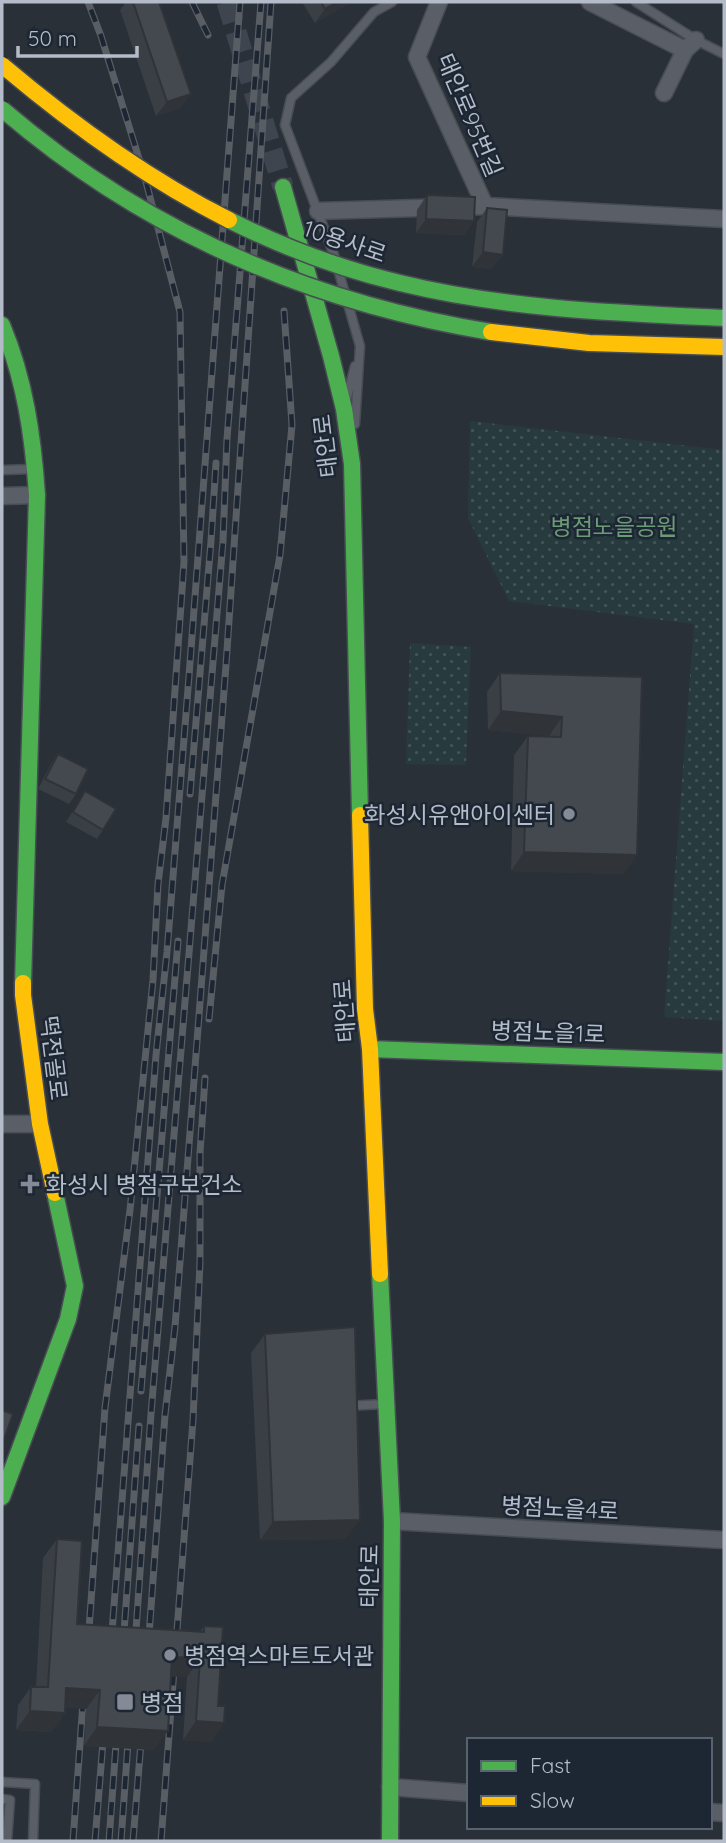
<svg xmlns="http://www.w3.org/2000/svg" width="726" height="1843" viewBox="0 0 726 1843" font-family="Quicksand,'Noto Sans KR',sans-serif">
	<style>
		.park { fill: url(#park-dots) }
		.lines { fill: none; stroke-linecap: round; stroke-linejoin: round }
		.secondary-tunnel { stroke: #3f454e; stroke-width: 21; stroke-dasharray: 21 10; stroke-linecap: butt }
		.lane-casing { stroke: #484c53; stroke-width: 11 }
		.street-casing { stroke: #484c53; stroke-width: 19 }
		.fast-casing { stroke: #484c53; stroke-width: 19 }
		.slow-casing { stroke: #484c53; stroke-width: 19 }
		.lane { stroke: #5a5e66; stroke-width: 8 }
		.street { stroke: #5a5e66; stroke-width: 16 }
		.fast { stroke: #4caf50; stroke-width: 16 }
		.slow { stroke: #ffc107; stroke-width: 16 }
		.rail-casing { stroke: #595d64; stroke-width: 7 }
		.rail { stroke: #1d2633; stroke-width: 4.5; stroke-dasharray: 13; stroke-linecap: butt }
		.fast-bridge-casing { stroke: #484c53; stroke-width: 19; stroke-linecap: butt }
		.slow-bridge-casing { stroke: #484c53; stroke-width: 19; stroke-linecap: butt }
		.fast-bridge { stroke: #4caf50; stroke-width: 16 }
		.slow-bridge { stroke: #ffc107; stroke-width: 16 }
		.wall { fill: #3a3f45 }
		.shaded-wall { fill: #303338 }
		.building { fill: #444950; stroke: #303338; stroke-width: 2 }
		.poi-dot { fill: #848b96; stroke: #1d2633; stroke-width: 2.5 }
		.labels { text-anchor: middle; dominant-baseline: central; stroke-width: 5; stroke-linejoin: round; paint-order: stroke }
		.street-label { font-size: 23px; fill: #b4bcc9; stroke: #1d2633 }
		.park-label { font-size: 23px; fill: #6b9a76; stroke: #1d2633 }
		.poi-label { font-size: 23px; fill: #b4bcc9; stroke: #1d2633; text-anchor: start }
	</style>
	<defs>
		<pattern id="park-dots" width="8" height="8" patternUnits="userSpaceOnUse" patternTransform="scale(1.75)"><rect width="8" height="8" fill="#273a3e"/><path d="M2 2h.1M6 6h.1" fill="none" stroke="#445559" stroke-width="1.8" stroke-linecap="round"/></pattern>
	</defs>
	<rect width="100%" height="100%" fill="#2a3038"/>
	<path class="park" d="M470 421 724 450V1021L664 1017 694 624 509 601 468 518Z
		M410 643 471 647 466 765 406 764Z"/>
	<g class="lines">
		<path class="secondary-tunnel" d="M227 2 283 187"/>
		<g class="lane-casing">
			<path id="lane" d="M636 2 696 40 724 54
				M347 397 355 366
				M355 424 360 346 334 255 285 125 291 98 331 62 374 12 392 2
				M2 470 34 469
				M346 1406 385 1404
				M2 1782 35 1784 33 1841
				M2 1799 10 1800 7 1841"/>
		</g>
		<g class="street-casing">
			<path id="street" d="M439 2 417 57 485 206
				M590 2 685 50 696 40
				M664 93 685 50
				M318 211 485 206 724 219
				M2 496 37 495
				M2 1124H40
				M392 1521 724 1540
				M390 1787 469 1793
				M710 1812 724 1813"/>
		</g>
		<g class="fast-casing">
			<path id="fast" d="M283 187 331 356 344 409 352 464 360 815
				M2 325C25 380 33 436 37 495L23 983
				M370 1049 724 1062
				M380 1274 392 1521 390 1841
				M2 1497 68 1319 75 1286 55 1193"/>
		</g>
		<g class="slow-casing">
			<path id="slow" d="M360 815 365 1009 370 1049 380 1274
				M23 983V995L40 1124 55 1193"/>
		</g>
		<use href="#lane" class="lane"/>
		<use href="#street" class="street"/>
		<use href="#fast" class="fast"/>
		<use href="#slow" class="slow"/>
		<g class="rail-casing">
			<path id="rail" d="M192 2 208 35
				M190 794 211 541 216 463
				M209 1019 222 885 280 555 292 425 284 311
				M141 1391 178 941
				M88 1643 105 1408 130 1210 153 980 158 884 166 818 184 562 180 312 145 178 101 36 88 2
				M111 1645 156 1055 167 952 189 676 240 2
				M135 1645 151 1414 223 541 227 439 261 2
				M123 1646 139 1426
				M148 1649 165 1415 175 1327 226 665 271 2
				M73 1841 84 1688
				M95 1841 104 1729
				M109 1841 117 1730
				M121 1841 129 1729
				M133 1841 142 1730
				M161 1841 193 1420 200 1262V1153L205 1078"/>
		</g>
		<use href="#rail" class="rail"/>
		<g class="fast-bridge-casing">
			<path id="fast-bridge" d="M2 109C144 231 307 302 491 332
				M229 220C283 247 341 269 400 283 506 309 615 313 724 318"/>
		</g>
		<g class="slow-bridge-casing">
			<path id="slow-bridge" d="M2 65C73 125 146 178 229 220
				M491 332 589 343 724 347"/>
		</g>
		<use href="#fast-bridge" class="fast-bridge"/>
		<use href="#slow-bridge" class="slow-bridge"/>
	</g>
	<path class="wall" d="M126 2H159L181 108 156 116 120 10Z
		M302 2H352L315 23Z
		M427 195 474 221 464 235 416 233 417 210Z
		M487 208 492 269 472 267 477 222Z
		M500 673 642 677 624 874 511 871 514 755 528 736H549L488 730 487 692Z
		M58 754 76 794 69 804 38 789 51 764Z
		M85 791 103 830 97 839 66 822Z
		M265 1334 346 1539 260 1540 251 1353Z
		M57 1539 77 1624 200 1632 204 1626 218 1706 224 1723 211 1742 183 1740 187 1677 171 1676 154 1750 84 1746 86 1709 65 1707V1713L51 1732 16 1730 18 1705 31 1687H36L43 1558Z"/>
	<path class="shaded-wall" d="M337 2H352L315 23 325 9Z
		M191 94 181 108 156 116 167 102Z
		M426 219 474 221 464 235 416 233Z
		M483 252 503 255 492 269 472 267Z
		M501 711 562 717 549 736 488 730Z
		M524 852 637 855 624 874 511 871Z
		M360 1520 346 1539 260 1540 273 1522Z
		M172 1657 200 1658 187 1677 158 1676Z
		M66 1688 100 1690 86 1709 53 1707Z
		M30 1711 65 1713 51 1732 16 1730Z
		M196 1721 224 1723 211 1742 183 1740Z
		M97 1727 168 1731 154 1750 84 1746Z"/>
	<path class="building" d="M133 2H159L191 94 167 102Z
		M321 2H337L325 9Z
		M427 195 475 197 474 221 426 219Z
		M487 208 507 210 503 255 483 252Z
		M500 673 642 677 637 855 524 852 528 736 561 737 562 717 501 711Z
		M58 754 88 769 76 794 45 779Z
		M85 791 116 809 103 830 73 812Z
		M355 1327 360 1520 273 1522 265 1334Z
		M2 1410 13 1414 2 1445Z
		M57 1539 82 1541 77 1624 204 1632V1626L223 1627 218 1706H225L224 1723 196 1721 200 1658 172 1657 168 1731 97 1727 100 1690 66 1688 65 1713 30 1711 31 1687H48Z"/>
	<g class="poi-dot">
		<circle cx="569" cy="814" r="7"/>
		<path d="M26.5 1173.5h7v7h7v7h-7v7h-7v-7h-7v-7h7z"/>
		<circle cx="170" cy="1655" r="7"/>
		<rect x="116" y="1693" width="18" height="18" rx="3.5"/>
	</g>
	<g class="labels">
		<g class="street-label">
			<text transform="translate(470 115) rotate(67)">태안로95번길</text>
			<text transform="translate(345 241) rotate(19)">10용사로</text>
			<text transform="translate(325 446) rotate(-97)">태안로</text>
			<text transform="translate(344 1011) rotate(-94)">태안로</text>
			<text transform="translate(548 1032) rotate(2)">병점노을1로</text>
			<text transform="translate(54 1058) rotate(83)">떡전골로</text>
			<text transform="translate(560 1508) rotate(3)">병점노을4로</text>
			<text transform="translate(369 1576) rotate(-89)">태안로</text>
		</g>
		<g class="park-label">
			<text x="614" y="526">병점노을공원</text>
		</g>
		<g class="poi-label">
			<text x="555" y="814" text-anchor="end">화성시유앤아이센터</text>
			<text x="46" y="1184">화성시 병점구보건소</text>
			<text x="184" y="1655">병점역스마트도서관</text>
			<text x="141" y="1702">병점</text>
		</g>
	</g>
	<rect width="726" height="1843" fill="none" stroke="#b4bcc9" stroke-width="7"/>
	<rect x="467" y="1738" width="245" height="91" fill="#1d2633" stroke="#59626f" stroke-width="2"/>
	<rect x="481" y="1761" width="35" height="10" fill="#4caf50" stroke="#59626f" stroke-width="2"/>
	<text x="530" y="1773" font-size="21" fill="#b4bcc9">Fast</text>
	<rect x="481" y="1796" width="35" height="10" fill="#ffc107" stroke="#59626f" stroke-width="2"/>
	<text x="530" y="1808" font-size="21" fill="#b4bcc9">Slow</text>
	<path d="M18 46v10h119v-10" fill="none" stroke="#b4bcc9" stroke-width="3.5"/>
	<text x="28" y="46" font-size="21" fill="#b4bcc9" stroke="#1d2633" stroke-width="5" paint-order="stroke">50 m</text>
</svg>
